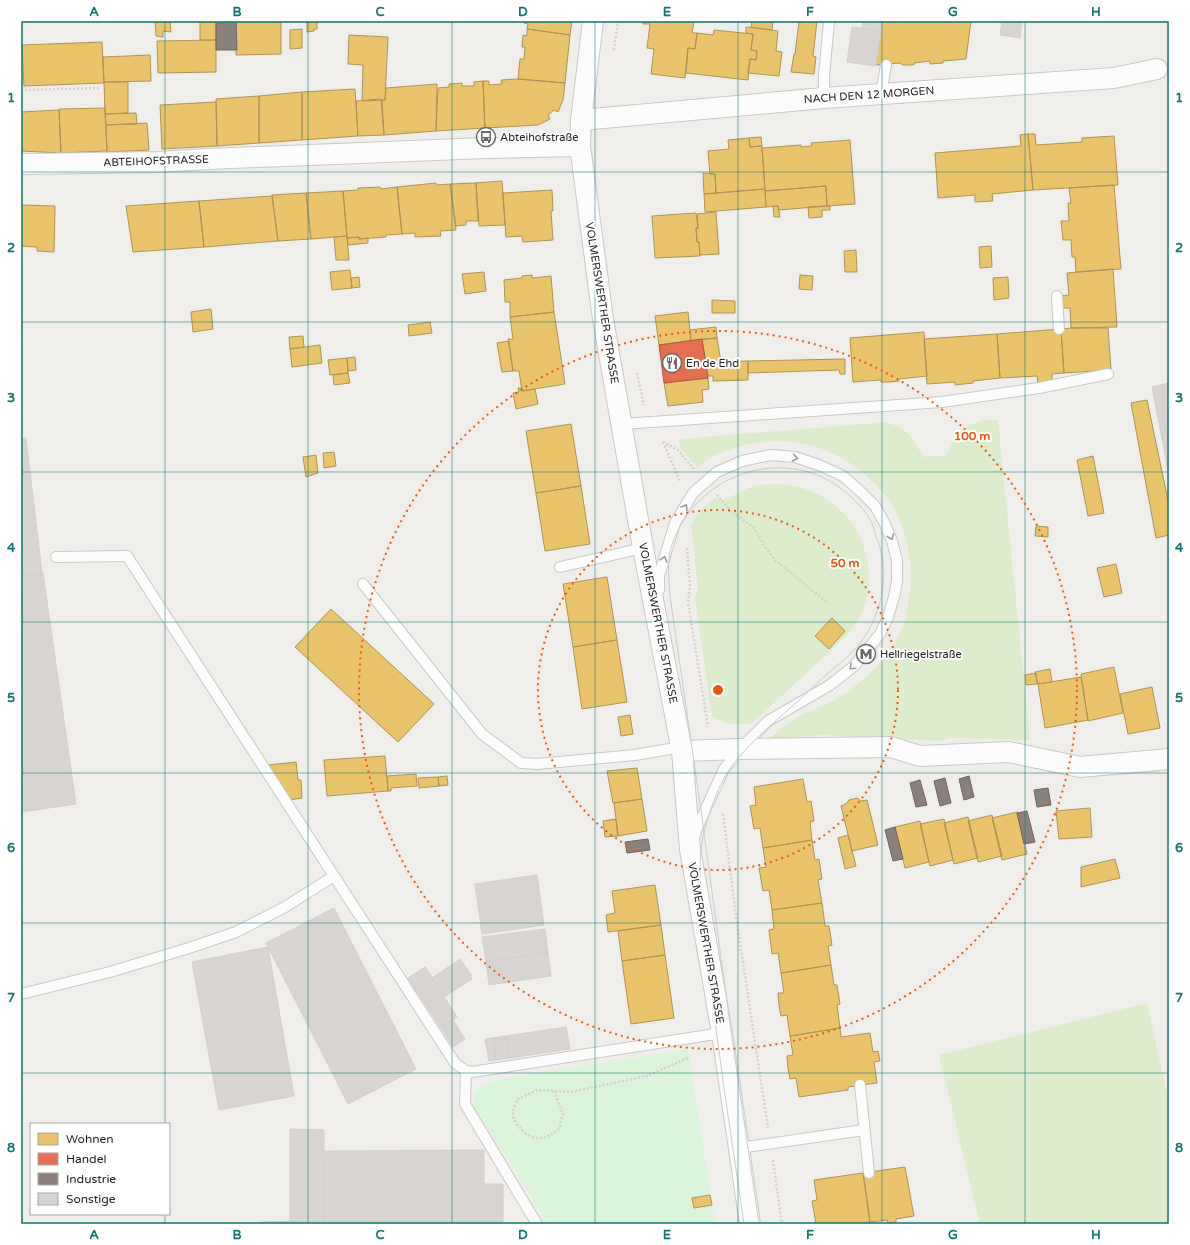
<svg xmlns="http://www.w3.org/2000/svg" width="1190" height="1245" viewBox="0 0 1190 1245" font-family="'Varela Round',sans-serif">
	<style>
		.grass { fill: #ddeccb }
		.park { fill: #daf5da }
		.homes { fill: #e9c46a; stroke: #ad9354 }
		.shops { fill: #e76f51; stroke: #ac5843 }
		.industry { fill: #8a817c; stroke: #6b6461 }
		.building { fill: #d7d4d2; stroke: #d3d0cc }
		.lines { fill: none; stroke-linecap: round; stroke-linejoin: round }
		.service-casing { stroke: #c9c8c7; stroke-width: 12 }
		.minor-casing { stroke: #c9c8c7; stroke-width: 22 }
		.path { stroke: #dccecd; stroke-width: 2.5; stroke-dasharray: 2 2; stroke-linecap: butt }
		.service { stroke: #fdfcfc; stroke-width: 10 }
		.minor { stroke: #fdfcfc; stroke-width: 20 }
		.tram { stroke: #ccc; stroke-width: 1 }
		.oneway { stroke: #9a9a9a }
		.grid { fill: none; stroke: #0f766e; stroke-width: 1; stroke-opacity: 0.55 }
		.ring { fill: none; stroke: #e8590c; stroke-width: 2; stroke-dasharray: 2 4 }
		.labels { text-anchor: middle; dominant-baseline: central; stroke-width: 4; stroke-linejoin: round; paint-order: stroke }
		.street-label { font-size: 11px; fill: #222; stroke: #fff }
		.poi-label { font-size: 11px; fill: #222; stroke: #fff; text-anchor: start }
		.centre { fill: #e8590c; stroke: #fff; stroke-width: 2 }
		.ring-label { font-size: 12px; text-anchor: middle; font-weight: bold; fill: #e8590c; stroke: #fff; stroke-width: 4; stroke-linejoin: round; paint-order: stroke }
		.neatline { fill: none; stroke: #0f766e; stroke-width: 1.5 }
		.grid-label { font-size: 13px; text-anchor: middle; font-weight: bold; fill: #0f766e }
	</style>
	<rect width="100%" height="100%" fill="#f0eeeb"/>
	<path class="grass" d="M982 420H998L1030 740 950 738 940 741 875 738 825 735 768 739C778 731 788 723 799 716 808 711 818 708 827 704 854 690 877 670 894 645 904 629 908 608 910 590 913 559 906 524 887 498 850 449 790 429 732 449 726 451 718 453 712 457 707 459 702 464 698 468L680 447 679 439 887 422C911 432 911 435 923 457L947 455 954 439 963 428Z
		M776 484C808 485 831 497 851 522 872 549 876 596 855 625 845 639 828 653 815 665 794 685 773 704 752 723 738 727 725 723 712 717L695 599 698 588 691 526 696 515 709 502 716 498 724 500 755 485Z
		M1147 1003 1169 1103V1224H980L939 1055Z"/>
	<path class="park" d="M688 1049 715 1224H548L473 1105 474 1092 494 1080Z"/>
	<path class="homes" d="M155 21H170L171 32 163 31V37L156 36Z
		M200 21H216V40H200Z
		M236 21H281V54L236 55Z
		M307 21H319V22H317V29H314V31L307 32Z
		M524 21H572L570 35 527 29 528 24 524 23Z
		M643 21H694L692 33H697L695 49 688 48 685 78 651 74 654 49 647 48 650 24H643Z
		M752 21H773L772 30 751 27Z
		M799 21H817L813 56 816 57 814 74 791 72 794 54H795Z
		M882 21H971L966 59 943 61V63L930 64V61L914 63V65H902L901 63 876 65Z
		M746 27 778 31 776 51 782 52 779 76 748 73 750 59 756 60 757 51 751 50 753 34 746 33Z
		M302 29V48L290 49V30Z
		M527 29 570 35 565 83 518 79 520 59H524L525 47H522L523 35 527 36Z
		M714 30 753 34 751 50 757 51 756 60 750 59 748 80 686 73 688 48 695 49 697 33 713 35Z
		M349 35 388 37 385 100 362 101 363 65 348 64Z
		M216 40V72L158 73 157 41Z
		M102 42 104 83 24 86 22 45Z
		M150 55 151 81 104 82 103 57Z
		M518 79 565 83 563 100 558 112 554 110 548 115 550 119 538 125 485 128 483 81H489V85L502 84 501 80Z
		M483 81 485 128 436 131 438 88 449 87V84L462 83V86H474V82Z
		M104 82H128V113L105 114Z
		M437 84 436 131 384 135 382 100H385L386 88Z
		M355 89 358 136 302 140V92Z
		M302 92V140L259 143V96Z
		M259 96V143L217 146 216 99Z
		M381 99 384 135 358 136 356 101Z
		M216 102 217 146 162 149 160 105Z
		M105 108 107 151 61 153 59 109Z
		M59 110 61 153 21 151V112Z
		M136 113 137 124 106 125 105 114Z
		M147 123 149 150 107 152 106 125Z
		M1028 134H1035L1036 145 1082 142V138L1114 136 1118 185 1033 190Z
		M1028 134 1033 190 992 194 993 201 975 202V195L938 198 935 153 1021 146 1020 135Z
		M761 137 762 146 750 147 749 138Z
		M749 138 750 147 762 146 765 189 716 193 715 174H710L708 151 729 149 728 140Z
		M850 140 855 204 827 206 826 186 765 191 762 148 801 145V147L812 146 811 143Z
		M703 173 715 174 716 193 704 194Z
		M502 181 505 225 479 226 476 183Z
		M436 183 437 185 450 184 456 230 440 231 441 236 415 237V233L402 234 397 187Z
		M476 183 478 221H466V225L456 226 450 184Z
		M1114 185 1121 269 1076 272 1075 257H1072L1071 240H1063L1061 221H1069L1068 203H1071L1069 188Z
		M826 186 827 206 779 210 778 206 766 207 765 191Z
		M380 187 381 189 397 187 402 234 386 235V237L359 239V237L347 238 343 191 358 190V188Z
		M765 189 766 207 705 212 704 194Z
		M552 190 553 211H551L553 240 523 242 522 236 506 237 503 193Z
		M343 191 347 236 311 239 306 193Z
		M306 193 311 239 278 241 272 195Z
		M272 196 278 241 204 247 199 201Z
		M199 201 204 247 133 252 126 206Z
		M21 205 55 206 54 252 37 251V247L21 246Z
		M773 206H778L780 217H774Z
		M827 206H830V210H822V217L809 218 808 207Z
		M716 212 719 254 700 255 699 242H697L696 228H698L697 214Z
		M696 213 698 228H696L697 242H699L700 256 655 258 652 216Z
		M347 236 349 260H336L334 237Z
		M359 237V239L368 238V243L348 245 347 238Z
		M991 246 992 267 980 268 979 247Z
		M856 250 857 272H845L844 251Z
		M1113 269 1117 327 1071 328 1070 308H1059V296L1069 295 1067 273Z
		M350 270 352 288 332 290 330 272Z
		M484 272 486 291 465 294 462 274Z
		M532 275V278L551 276 554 312 510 317V302H505L504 280 522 278V276Z
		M800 275 813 276 812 290 799 289Z
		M359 277 360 287 352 288 351 278Z
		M1008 277 1009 298 994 300 993 278Z
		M712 300 735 301V313H712Z
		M211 309 213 329 193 332 191 312Z
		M554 312 565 384 522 391 519 371H513L508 339H513L510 317Z
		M688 312 691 341 659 345 655 316Z
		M430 322 432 333 409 336 408 325Z
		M716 327 717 338 691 341 690 330Z
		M1071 328H1108L1111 370 1064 373 1061 329Z
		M1061 329 1064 373 1052 374V382L1038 383 1037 376 1000 378 997 334Z
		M924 332 927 376 899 379V381L890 382H881V380L853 382 850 338Z
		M997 334 1000 378 973 381V383L955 385V382L927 384 924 339Z
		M303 336 304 347 290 349 289 337Z
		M717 338 721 362 748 361V380L713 381V376H708L702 339Z
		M509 341 513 371 502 372 497 343Z
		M320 345 322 363 292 367 290 349Z
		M355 357 356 370 348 371 347 358Z
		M347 358 348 373 330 375 328 360Z
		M845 359V374H840L839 370 748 373V361Z
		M348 373 350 383 334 385 333 375Z
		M708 378 709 389 702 390 703 402 668 406 664 383Z
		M518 388H522V391L535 389 538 404 516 409 513 393 519 392Z
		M1147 400 1169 505V535L1156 538 1131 403Z
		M571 424 581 486 536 493 526 431Z
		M334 452 336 466 324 468 323 453Z
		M316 455 318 473 306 477 303 457Z
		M1093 456 1104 513 1088 516 1077 460Z
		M581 486 590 544 545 551 536 493Z
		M1036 526 1048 527V537L1035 536Z
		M1116 564 1122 593 1104 597 1097 568Z
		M607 577 617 640 573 647 563 584Z
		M331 609 434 704 398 742 295 647Z
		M832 618 845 631 829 649 815 636Z
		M617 640 627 702 582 709 573 647Z
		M1114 667 1123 713 1088 721 1081 674Z
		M1050 669 1052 682 1038 684 1035 672Z
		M1036 673 1037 684 1026 685 1025 675Z
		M1081 677 1088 720 1045 728 1038 684Z
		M1152 687 1160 728 1128 734 1120 694Z
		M630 715 633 734 621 736 618 717Z
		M385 756 388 791 327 796 324 760Z
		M296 762 298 780H301L302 798 289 800 268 765Z
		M637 768 642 799 613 803 607 771Z
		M416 774 417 786 391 788V791H388L387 776Z
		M447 776 448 785 439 786 438 777Z
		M438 777 439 786 419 788 418 778Z
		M803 779 807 802 811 801 814 821 810 822 812 840 763 848 760 828 754 829 750 806 756 805 754 787Z
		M857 798 861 801 867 800 878 845 852 851 841 806 846 804 849 800Z
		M642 799 647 831 618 836 614 803Z
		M1090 808 1092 837 1059 839 1056 811Z
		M1017 812 1027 854 1002 860 992 818Z
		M992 815 1002 856 978 862 968 821Z
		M968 817 978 858 954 864 944 823Z
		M616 819 618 836 605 837 603 821Z
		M944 819 953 860 930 866 920 824Z
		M920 821 929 862 905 868 895 827Z
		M848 835 856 866 845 869 838 838Z
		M812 840 815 860 819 859 822 879 818 880 822 903 772 910 769 890 763 891 759 868 766 867 763 848Z
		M1115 859 1120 878 1081 887V867Z
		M655 885 661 925 608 932 606 915 615 913 612 891Z
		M822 903 825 926H829L832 945 828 946 831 965 781 973 778 953 772 954 769 930 774 929 772 910Z
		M661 925 665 955 622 961 618 931Z
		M665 955 674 1018 631 1024 622 961Z
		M831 965 834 985H837L840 1004 837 1005 840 1028 790 1036 787 1015 781 1016 779 1005 778 993H784L781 973Z
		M840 1028 841 1037 870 1033 873 1052 878 1051 880 1061 874 1062 877 1083 848 1087V1090L799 1097 796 1078 790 1079 788 1068 787 1056 793 1055 790 1036Z
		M905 1167 914 1216 896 1219V1222L888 1223 887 1220 870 1222 863 1173Z
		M863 1173 870 1222 863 1223V1224H816L812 1201 817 1200 814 1180Z
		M710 1195 712 1205 694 1208 692 1198Z"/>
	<path class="shops" d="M702 339 708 378 664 383 659 345Z"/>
	<path class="industry" d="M216 21H236L237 50H216Z
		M969 776 974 797 964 800 959 779Z
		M945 778 951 803 940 806 934 781Z
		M920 780 927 805 916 807 910 783Z
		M1048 788 1051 805 1037 807 1034 790Z
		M1027 811 1035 842 1024 844 1017 813Z
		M895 827 903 859 893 861 885 830Z
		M648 839 650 850 627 853 625 842Z"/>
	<path class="building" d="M863 21H882L881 31 862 28Z
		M1002 21H1022L1020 38 1000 35Z
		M852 27 881 31 876 66 847 62Z
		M1169 383V476L1152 387Z
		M26 438 42 573 21 576V439Z
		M43 573 76 804 21 812V576Z
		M537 875 544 925 482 934 475 884Z
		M334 908 416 1069 348 1104 266 943Z
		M545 929 548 953 486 961 482 937Z
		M268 947 294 1096 219 1110 192 962Z
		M548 953 551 976 489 985 486 961Z
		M460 959 472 976 470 977 472 979 444 997 432 978Z
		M425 967 432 977 415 989 408 978Z
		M432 978 457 1017 441 1028 415 989Z
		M453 1020 465 1039 453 1047 441 1028Z
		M566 1027 570 1049 510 1058 506 1036Z
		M506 1036 510 1058 496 1060 493 1038Z
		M493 1038 496 1060 489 1061 485 1039Z
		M290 1129 324 1130V1224H296V1221H290Z
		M484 1150V1184H503V1224H317H324L325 1151Z
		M296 1221V1224H262V1222Z"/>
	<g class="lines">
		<g class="service-casing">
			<path id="service" d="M881 94 886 65
				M824 98V76L829 21
				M1057 296 1059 329
				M622 424 942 402 1039 388 1108 374
				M56 557 127 556 455 1063 466 1071 472 1072 722 1033
				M560 567 643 548
				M363 584 482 734 521 763 537 764 635 755 681 747
				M659 590V576L675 523 693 493 717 472 742 461 771 455 795 457 819 465 843 476 861 492 875 506 884 522 892 541 897 560V581L894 597 888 617 880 634 854 666 830 685 768 721 746 743 724 769 697 828 694 838
				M21 994 110 972 189 948 236 932 285 907 334 876
				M466 1071 465 1104 537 1224
				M860 1085 869 1173
				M739 1148 864 1130"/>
		</g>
		<g class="minor-casing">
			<path id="minor" d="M593 21 581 120 580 146 603 319 643 548 682 751 690 849 722 1033 750 1224
				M581 120 824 98 1114 78 1157 69
				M21 164 158 162 207 159 486 148 580 146
				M682 751 740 749 891 747 920 756 1009 752 1080 767 1169 759"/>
		</g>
		<path class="path" d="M614 50 618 21
			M21 90 101 88
			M637 373 644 405
			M663 442 678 450 694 469
			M663 442 680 481
			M717 495 732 512 753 527 768 551 775 560 828 603
			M687 548 690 585 688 602 708 727
			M723 814 736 916 768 1128
			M554 1091 563 1114 559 1129C552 1134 546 1139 536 1138 526 1137 511 1121 513 1111 514 1107 517 1102 518 1099L537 1090 571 1092 647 1076 690 1057
			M773 1160 782 1224"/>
		<use href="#service" class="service"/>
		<use href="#minor" class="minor"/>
		<path class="tram" d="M744 1224C735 1161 725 1099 717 1036 713 1010 712 982 709 955 705 916 695 877 703 837 709 811 718 784 734 763 750 743 769 727 788 710 802 698 815 685 828 673 838 665 848 657 856 648 881 619 891 576 878 541 875 535 874 527 871 521 863 506 843 488 828 480 767 448 691 482 671 548 667 563 669 580 670 596L702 817 704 833 731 1031 759 1224"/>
	</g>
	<defs><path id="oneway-chevron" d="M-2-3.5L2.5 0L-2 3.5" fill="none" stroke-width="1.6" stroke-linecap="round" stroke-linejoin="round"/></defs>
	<g class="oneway">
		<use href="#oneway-chevron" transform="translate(795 458) rotate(12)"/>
		<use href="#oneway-chevron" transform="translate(685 507) rotate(-59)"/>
		<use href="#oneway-chevron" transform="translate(891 537) rotate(69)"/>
		<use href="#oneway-chevron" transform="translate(664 559) rotate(-73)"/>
		<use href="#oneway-chevron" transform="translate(852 667) rotate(137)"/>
	</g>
	<path class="grid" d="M165 21V1124M308 21V1224M452 21V1224M595 21V1224M738 21V1224M882 21V1224M1025 21V1224M21 172H1169M21 322H1169M21 472H1169M21 622H1169M21 773H1169M21 923H1169M21 1073H1169M165 1214V1224"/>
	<g class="ring">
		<circle cx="718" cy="690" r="180"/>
		<circle cx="718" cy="690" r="359"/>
	</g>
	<defs>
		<g id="bus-ring" transform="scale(1)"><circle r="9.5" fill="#fff" stroke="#6a6968" stroke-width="1.5"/><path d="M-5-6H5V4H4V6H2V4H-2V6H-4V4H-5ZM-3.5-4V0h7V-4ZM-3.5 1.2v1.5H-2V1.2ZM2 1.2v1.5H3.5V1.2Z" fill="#6a6968"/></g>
		<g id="restaurant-ring" transform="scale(1)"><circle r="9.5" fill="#fff" stroke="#6a6968" stroke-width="1.5"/><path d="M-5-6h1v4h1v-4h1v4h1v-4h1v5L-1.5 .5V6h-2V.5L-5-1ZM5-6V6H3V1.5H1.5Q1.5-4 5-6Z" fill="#6a6968"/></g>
		<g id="metro-ring" transform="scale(1)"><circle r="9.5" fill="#fff" stroke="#6a6968" stroke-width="1.5"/><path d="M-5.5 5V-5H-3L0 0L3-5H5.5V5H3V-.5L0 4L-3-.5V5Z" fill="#6a6968"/></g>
	</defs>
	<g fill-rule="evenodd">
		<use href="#bus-ring" x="486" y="137"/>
		<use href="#restaurant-ring" x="672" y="363"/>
		<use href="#metro-ring" x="866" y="654"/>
	</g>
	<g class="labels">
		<g class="street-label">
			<text transform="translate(869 95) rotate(-4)">NACH DEN 12 MORGEN</text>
			<text transform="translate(156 161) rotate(-2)">ABTEIHOFSTRASSE</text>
			<text transform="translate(602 303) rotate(81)">VOLMERSWERTHER STRASSE</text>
			<text transform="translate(658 623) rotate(79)">VOLMERSWERTHER STRASSE</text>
			<text transform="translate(706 943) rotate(80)">VOLMERSWERTHER STRASSE</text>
		</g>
		<g class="poi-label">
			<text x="500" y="137">Abteihofstraße</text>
			<text x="686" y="363">En de Ehd</text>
			<text x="880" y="654">Hellriegelstraße</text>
		</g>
	</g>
	<circle cx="718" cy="690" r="6" class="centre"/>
	<g class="ring-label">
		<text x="972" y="440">100 m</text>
		<text x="845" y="567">50 m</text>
	</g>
	<rect width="1190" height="1245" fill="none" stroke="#ffffff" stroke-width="44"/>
	<rect x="30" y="1123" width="140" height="92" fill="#ffffff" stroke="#a7a7a7"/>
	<rect x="38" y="1133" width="20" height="12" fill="#e9c46a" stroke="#a7a7a7"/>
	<text x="66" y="1143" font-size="12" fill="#222222">Wohnen</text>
	<rect x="38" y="1153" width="20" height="12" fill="#e76f51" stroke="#a7a7a7"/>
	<text x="66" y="1163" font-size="12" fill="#222222">Handel</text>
	<rect x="38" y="1173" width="20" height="12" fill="#8a817c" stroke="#a7a7a7"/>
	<text x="66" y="1183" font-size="12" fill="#222222">Industrie</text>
	<rect x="38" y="1193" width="20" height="12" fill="#d7d4d2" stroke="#a7a7a7"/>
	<text x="66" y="1203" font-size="12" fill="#222222">Sonstige</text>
	<rect x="22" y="22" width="1146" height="1201" class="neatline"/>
	<g class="grid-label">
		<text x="94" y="16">A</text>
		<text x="237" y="16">B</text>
		<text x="380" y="16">C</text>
		<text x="523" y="16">D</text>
		<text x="667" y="16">E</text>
		<text x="810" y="16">F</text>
		<text x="953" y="16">G</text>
		<text x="1096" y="16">H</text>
		<text x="11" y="102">1</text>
		<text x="1179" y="102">1</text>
		<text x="11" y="252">2</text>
		<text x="1179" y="252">2</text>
		<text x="11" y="402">3</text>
		<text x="1179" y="402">3</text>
		<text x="11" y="552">4</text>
		<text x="1179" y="552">4</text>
		<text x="11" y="702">5</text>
		<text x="1179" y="702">5</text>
		<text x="11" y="852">6</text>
		<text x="1179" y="852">6</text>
		<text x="11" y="1002">7</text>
		<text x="1179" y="1002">7</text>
		<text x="11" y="1152">8</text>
		<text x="1179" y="1152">8</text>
		<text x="94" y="1239">A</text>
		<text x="237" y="1239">B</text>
		<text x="380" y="1239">C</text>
		<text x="523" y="1239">D</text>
		<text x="667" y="1239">E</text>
		<text x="810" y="1239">F</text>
		<text x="953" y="1239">G</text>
		<text x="1096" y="1239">H</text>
	</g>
</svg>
